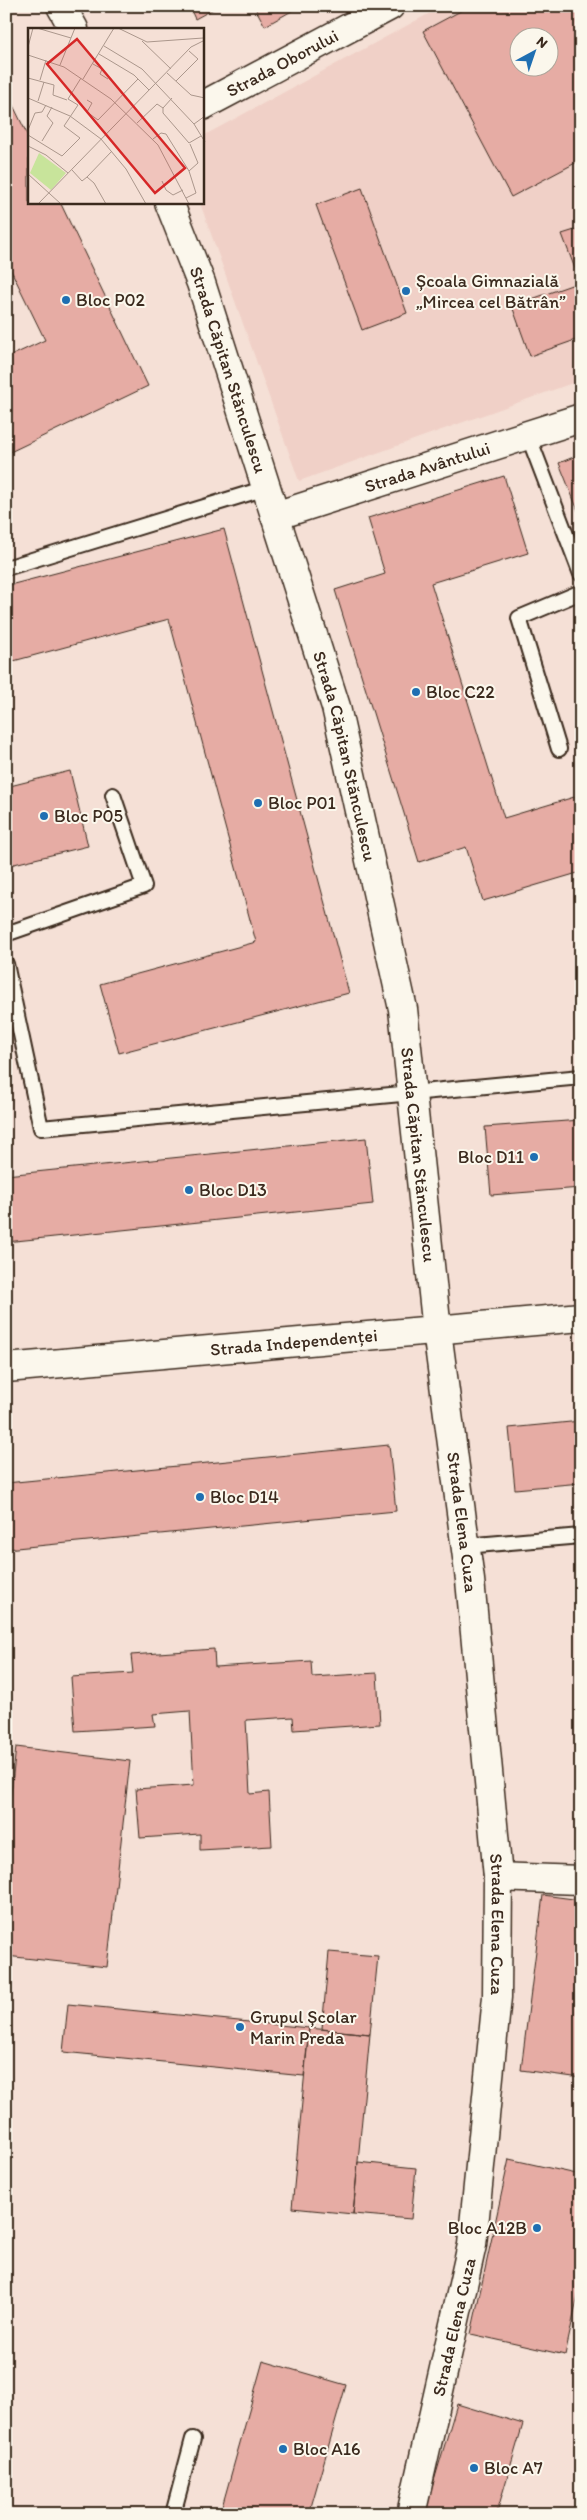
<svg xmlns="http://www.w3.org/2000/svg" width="587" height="2520" viewBox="0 0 587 2520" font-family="Itim,sans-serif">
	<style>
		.built { fill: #f0d0c7; fill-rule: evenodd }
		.building { fill: #e6aca4; stroke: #3b2a1e; fill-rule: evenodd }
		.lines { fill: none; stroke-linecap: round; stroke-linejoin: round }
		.service-casing { stroke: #3b2a1e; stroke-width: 18 }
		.minor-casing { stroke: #3b2a1e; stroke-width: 31 }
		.tertiary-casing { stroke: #3b2a1e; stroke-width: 31 }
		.service { stroke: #fbf7ec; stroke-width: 14 }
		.minor { stroke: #fbf7ec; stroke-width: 28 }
		.tertiary { stroke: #fbf7ec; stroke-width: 28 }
		.poi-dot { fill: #1f6fb2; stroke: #fbf7ec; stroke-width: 2 }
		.labels { text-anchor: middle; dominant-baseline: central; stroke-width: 4; stroke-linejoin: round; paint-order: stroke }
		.street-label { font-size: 18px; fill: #3b2a1e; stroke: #fbf7ec }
		.poi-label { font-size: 18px; fill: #3b2a1e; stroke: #fbf7ec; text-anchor: start }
		.inset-road { fill: none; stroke: #ab978c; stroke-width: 1 }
		.view { fill: #d62828; fill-opacity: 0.15; stroke: #d62828; stroke-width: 2.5 }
		.inset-edge { fill: none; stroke: #3b2a1e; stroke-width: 2.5 }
	</style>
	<rect width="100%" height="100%" fill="#f5e0d6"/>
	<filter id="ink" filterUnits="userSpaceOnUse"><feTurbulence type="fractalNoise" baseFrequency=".02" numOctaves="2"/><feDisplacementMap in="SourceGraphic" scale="10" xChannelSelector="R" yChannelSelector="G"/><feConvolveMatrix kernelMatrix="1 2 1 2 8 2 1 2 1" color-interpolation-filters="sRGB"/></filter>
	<g filter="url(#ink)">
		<path class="built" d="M443 6H581V380L299 481 200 203 202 202 203 136ZM520 38H550V68H520Z"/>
		<path class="building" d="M189 6H219L195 19Z
			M254 6H296L297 8 265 26Z
			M470 6H578L581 11V160L511 197 423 31ZM520 38H550V68H520Z
			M6 91 29 138V202H60L148 386 6 454V358L45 340 6 260Z
			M362 188 407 313 362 330 316 205Z
			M581 228V338L530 356 512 306 580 282 562 234Z
			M581 454V518L559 463Z
			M504 476 528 553 431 583 504 818 581 795V872L483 901 466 847 419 862 335 590 385 574 368 518Z
			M224 529 349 993 119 1053 100 984 256 942 169 619 6 663V586Z
			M70 771 88 846 6 866V787Z
			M581 1120V1188L491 1195 485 1127Z
			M366 1138 373 1204 6 1242V1175Z
			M581 1421V1483L515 1489 509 1428Z
			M389 1445 396 1511 6 1549V1483Z
			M214 1649 215 1667 311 1661 312 1677 377 1673 380 1724 294 1730 293 1717 246 1720 250 1794 269 1792 272 1846 200 1850V1834L140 1838 136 1789 194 1785 190 1711 153 1714 155 1726 75 1731 71 1677 133 1673 131 1655Z
			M16 1747 130 1761 107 1967 6 1956V1839Z
			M543 1895 581 1900V2078L521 2070Z
			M329 1952 378 1956 370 2034 322 2029Z
			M68 2004 309 2028 304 2076 63 2052Z
			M309 2028 370 2034 353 2214 292 2208Z
			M509 2159 581 2175V2282L565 2355 471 2334Z
			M358 2162 416 2168 411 2219 353 2214Z
			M263 2361 346 2385 309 2514H220Z
			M457 2404 523 2424 497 2512 502 2514H424Z"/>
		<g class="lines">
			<g class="service-casing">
				<path id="service" d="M528 435 581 574
					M6 568 266 488
					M559 749 519 618 581 592
					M6 934 144 886 113 795
					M6 964 41 1128 581 1077
					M465 1546 581 1536
					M173 2514 193 2439"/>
			</g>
			<g class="minor-casing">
				<g id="minor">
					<path id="s1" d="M202 106 390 6"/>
					<path id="s2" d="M275 516 581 418"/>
					<path d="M498 1877 581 1880"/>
				</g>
			</g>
			<g class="tertiary-casing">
				<g id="tertiary">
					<path d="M61 6 74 29"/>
					<path id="s3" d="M169 202 201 283 336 707 403 1009 437 1331 470 1580 498 1877 497 1997 472 2245 411 2514"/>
					<path id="s4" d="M6 1368 581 1317"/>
				</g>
			</g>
			<use href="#service" class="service"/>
			<use href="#minor" class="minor"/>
			<use href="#tertiary" class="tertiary"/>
		</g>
	</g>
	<g class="poi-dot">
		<circle cx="406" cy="291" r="5"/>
		<circle cx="66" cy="300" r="5"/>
		<circle cx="416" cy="692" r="5"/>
		<circle cx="258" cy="803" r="5"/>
		<circle cx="44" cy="816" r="5"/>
		<circle cx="534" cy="1157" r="5"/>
		<circle cx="189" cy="1190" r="5"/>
		<circle cx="200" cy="1497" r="5"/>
		<circle cx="240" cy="2027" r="5"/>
		<circle cx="537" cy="2228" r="5"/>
		<circle cx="283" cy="2449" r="5"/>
		<circle cx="474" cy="2468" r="5"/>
	</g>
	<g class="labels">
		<g class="street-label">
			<text stroke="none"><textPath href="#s1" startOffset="91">Strada Oborului</textPath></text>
			<text stroke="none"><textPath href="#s3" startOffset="178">Strada Căpitan Stănculescu</textPath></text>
			<text stroke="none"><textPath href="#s2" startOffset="160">Strada Avântului</textPath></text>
			<text stroke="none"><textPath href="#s3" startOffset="582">Strada Căpitan Stănculescu</textPath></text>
			<text stroke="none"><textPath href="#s3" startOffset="988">Strada Căpitan Stănculescu</textPath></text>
			<text stroke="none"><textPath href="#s4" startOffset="289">Strada Independenței</textPath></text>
			<text stroke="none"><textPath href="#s3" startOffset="1358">Strada Elena Cuza</textPath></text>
			<text stroke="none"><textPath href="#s3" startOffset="1762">Strada Elena Cuza</textPath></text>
			<text transform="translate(454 2327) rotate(-77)">Strada Elena Cuza</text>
		</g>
		<g class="poi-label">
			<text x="416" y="281">Școala Gimnazială<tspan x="416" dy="21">„Mircea cel Bătrân”</tspan></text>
			<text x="76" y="300">Bloc P02</text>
			<text x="426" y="692">Bloc C22</text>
			<text x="268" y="803">Bloc P01</text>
			<text x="54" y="816">Bloc P05</text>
			<text x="524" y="1157" text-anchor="end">Bloc D11</text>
			<text x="199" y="1190">Bloc D13</text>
			<text x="210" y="1497">Bloc D14</text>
			<text x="250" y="2017">Grupul Școlar<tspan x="250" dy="21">Marin Preda</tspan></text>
			<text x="527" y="2228" text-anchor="end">Bloc A12B</text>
			<text x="293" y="2449">Bloc A16</text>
			<text x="484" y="2468">Bloc A7</text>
		</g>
	</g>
	<g transform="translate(28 28)">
		<rect width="176" height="176" fill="#f5e0d6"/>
		<path d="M11 125 38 145 23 162 2 145Z" fill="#c8e49b"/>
		<path class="inset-road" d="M9 0 43 10M90 0 119 14 175 10M114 13 143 41M76 18 114 41 166 96M0 19 5 0M71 26 106 47 121 62M0 27 36 39 83 71 130 117 161 176M65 36 74 41 72 46 80 51M32 37 47 0M139 45 163 67 177 70M0 50 26 57 25 67 39 72M55 51 86 0M12 52 18 32M148 53 170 31 161 23M0 70 42 88 73 111 98 141 118 176M144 70 135 80V85L161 115 173 108M59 72 64 75 59 84 70 92 110 51M10 73 16 54M177 88 166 96 177 114M109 95 129 76 135 80M0 102 7 85 14 84 18 77M0 107 34 128 52 110 36 98 50 77 40 71 53 50M125 111 133 105 138 106 161 143 168 165 158 170M14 113 25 95 19 88 24 79M0 118 18 127 40 145M44 142 54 153 59 149 66 155 78 176M161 143 170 135 162 116M0 146 33 176M59 149 84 123M134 153 138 162 145 167 155 162M10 176 163 19 177 12"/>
		<path class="view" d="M49 11 157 140 127 165 19 36Z"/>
		<rect width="176" height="176" class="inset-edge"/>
	</g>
	<rect width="587" height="2520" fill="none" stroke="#fbf7ec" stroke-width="25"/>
	<rect x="12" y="12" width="562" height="2495" fill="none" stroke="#3b2a1e" stroke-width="2" filter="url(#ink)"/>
	<g transform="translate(534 52) rotate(40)"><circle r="24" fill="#fbf7ec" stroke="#aea59a"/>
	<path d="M0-4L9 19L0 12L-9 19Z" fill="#1f6fb2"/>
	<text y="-8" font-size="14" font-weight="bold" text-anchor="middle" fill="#3b2a1e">N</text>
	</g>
</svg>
